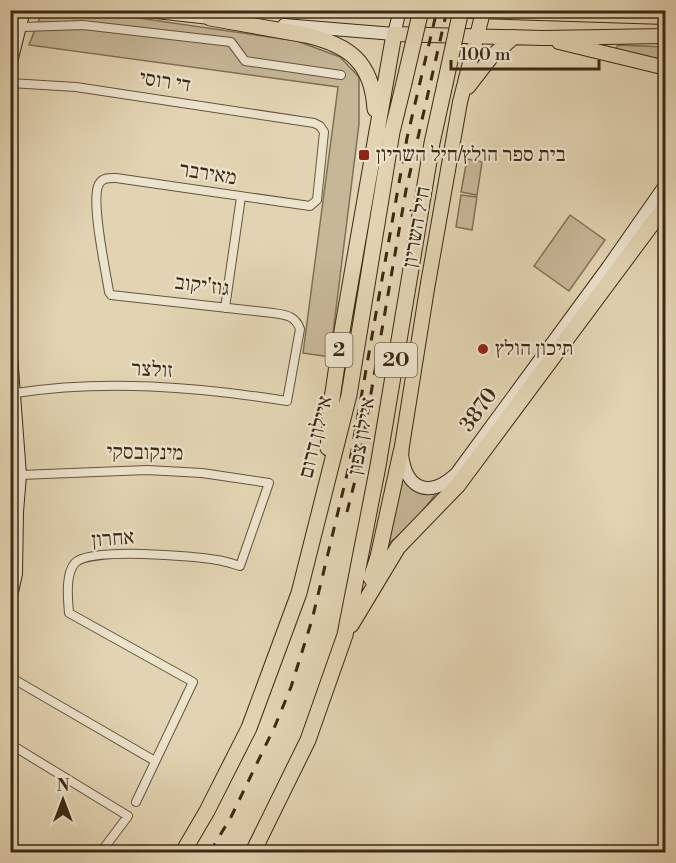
<svg xmlns="http://www.w3.org/2000/svg" width="676" height="863" viewBox="0 0 676 863" font-family="'Libre Bodoni','Frank Ruhl Libre',serif">
	<style>
		.green { fill: #c6b797; stroke: #807055; stroke-width: 1.5 }
		.lines { fill: none; stroke-linecap: round; stroke-linejoin: round }
		.street-casing { stroke: #65543b; stroke-width: 10 }
		.secondary-casing { stroke: #3b2913; stroke-width: 14 }
		.primary-casing { stroke: #3b2913; stroke-width: 16 }
		.highway-casing { stroke: #3b2913; stroke-width: 17 }
		.street { stroke: #ece3cd; stroke-width: 8 }
		.secondary { stroke: #ece3cd; stroke-width: 12 }
		.primary { stroke: #e2d4b2; stroke-width: 14 }
		.highway { stroke: #e2d4b2; stroke-width: 15 }
		.rail { stroke: #3b2913; stroke-width: 3; stroke-dasharray: 10 10; stroke-linecap: butt }
		.highway-bridge-casing { stroke: #3b2913; stroke-width: 17; stroke-linecap: butt }
		.highway-bridge { stroke: #e2d4b2; stroke-width: 15 }
		.poi-dot { fill: #8f2418; stroke: #ece3cd; stroke-width: 2 }
		.labels { text-anchor: middle; dominant-baseline: central; stroke-width: 4.5; stroke-linejoin: round; paint-order: stroke }
		.shield { fill: #ece3cd; stroke: #70614b; stroke-width: 1.5 }
		.shield-label { font-size: 20px; font-weight: bold; fill: #3b2913 }
		.street-label { font-size: 21px; fill: #3b2913; stroke: #ece3cd }
		.poi-label { font-size: 21px; fill: #3b2913; stroke: #ece3cd; text-anchor: start }
	</style>
	<rect width="100%" height="100%" fill="#e2d4b2"/>
	<filter id="stains"><feTurbulence type="fractalNoise" baseFrequency=".00333" numOctaves="4"/><feColorMatrix values="0 0 0 0 .2 0 0 0 0 .09 0 0 0 0 .02 0 0 0 .5 -.17"/></filter>
	<radialGradient id="worn" r=".72"><stop offset=".6" stop-color="#630" stop-opacity="0"/><stop offset="1" stop-color="#630" stop-opacity=".3"/></radialGradient>
	<path class="green" d="M50 11H90L297 41 340 57 359 77V124L330 357 303 353 338 87 29 45 40 17Z
		M618 45 665 47V64L614 51Z
		M467 159 482 162 477 195 461 192Z
		M461 195 477 197 472 230 456 227Z
		M570 215 605 240 569 291 534 266Z
		M401 473 426 492H437C423 512 409 529 389 543Z"/>
	<g class="lines">
		<g class="street-casing">
			<path id="street" d="M23 27 83 25 231 42 245 61 341 75
				M10 83 76 87 314 123 320 126 324 132 317 200 310 206 116 178C110 178 103 177 99 184 90 199 106 272 109 292L111 295 273 313C285 315 295 315 300 329L287 401C198 387 105 379 16 393
				M225 308 241 197
				M20 475 147 470 202 473 269 483 240 566C233 564 225 561 217 560 195 556 89 547 75 563 65 574 68 599 69 613L193 682 136 802
				M10 677 155 761
				M10 744 128 816 101 852"/>
		</g>
		<g class="secondary-casing">
			<path id="secondary" d="M138 10 219 19
				M284 25 394 34 400 10
				M10 66 24 10
				M10 342 20 475 17 512 16 574 10 601
				M402 455C407 491 430 498 456 474L608 267 666 184"/>
		</g>
		<g class="primary-casing">
			<path id="primary" d="M446 10 666 17
				M394 34 542 38 666 36
				M559 42 666 68
				M468 87 492 56 514 37
				M401 452 427 289 460 102 483 12"/>
		</g>
		<g class="highway-casing">
			<path id="highway" d="M210 18 306 35C349 45 372 62 375 109
				M328 448 332 399 342 331 394 34
				M371 578 378 557 401 452
				M351 625 398 547 458 485 666 205
				M183 852 207 811 249 728 299 593 349 395 392 132 404 83
				M253 852 308 740 345 635 378 466 432 143 445 84"/>
		</g>
		<use href="#street" class="street"/>
		<use href="#secondary" class="secondary"/>
		<use href="#primary" class="primary"/>
		<use href="#highway" class="highway"/>
		<path class="rail" d="M347 512 358 469 406 190 447 10
			M210 852 231 817 275 726 291 687 312 620 349 466 407 138 437 10"/>
		<g class="highway-bridge-casing">
			<path id="highway-bridge" d="M404 83 421 10
				M445 84 461 10"/>
		</g>
		<use href="#highway-bridge" class="highway-bridge"/>
	</g>
	<g class="poi-dot">
		<rect x="358" y="149" width="12" height="12" rx="3"/>
		<circle cx="483" cy="349" r="6"/>
	</g>
	<g class="labels">
		<g class="shield">
			<rect x="325.5" y="333" width="27" height="34" rx="4.5"/>
			<rect x="375" y="343" width="42" height="34" rx="4.5"/>
		</g>
		<g class="shield-label">
			<text x="339" y="350">2</text>
			<text x="396" y="360">20</text>
		</g>
		<g class="street-label">
			<text transform="translate(165 82) rotate(9)">די רוסי</text>
			<text transform="translate(208 174) rotate(9)">מאירבר</text>
			<text transform="translate(417 227) rotate(-80)">חיל השריון</text>
			<text transform="translate(202 286) rotate(7)">גוז'יקוב</text>
			<text transform="translate(152 370) rotate(3)">זולצר</text>
			<text transform="translate(479 410) rotate(-54)">3870</text>
			<text transform="translate(362 436) rotate(-80)">איילון צפון</text>
			<text transform="translate(316 437) rotate(-76)">איילון דרום</text>
			<text transform="translate(145 453) rotate(1)">מינקובסקי</text>
			<text transform="translate(113 539) rotate(-4)">אחרון</text>
		</g>
		<g class="poi-label">
			<text x="376" y="155">בית ספר הולץ/חיל השריון</text>
			<text x="495" y="349">תיכון הולץ</text>
		</g>
	</g>
	<rect width="676" height="863" fill="none" stroke="#e2d4b2" stroke-width="36"/>
	<rect x="12" y="12" width="652" height="839" fill="none" stroke="#3b2913" stroke-width="3"/>
	<rect x="18" y="18" width="640" height="827" fill="none" stroke="#3b2913" stroke-width="1.5"/>
	<g transform="translate(63 800)" stroke="#ece3cd" stroke-width="4.5" paint-order="stroke">
	<path d="M0-4.5L10 22L0 15L-10 22Z" fill="#3b2913"/>
	<text y="-9" font-size="16" font-weight="bold" text-anchor="middle" fill="#3b2913">N</text>
	</g>
	<path d="M451 60v9h148v-9" fill="none" stroke="#3b2913" stroke-width="3"/>
	<text x="460" y="60" font-size="18" fill="#3b2913" stroke="#ece3cd" stroke-width="4.5" paint-order="stroke">100 m</text>
	<rect width="100%" height="100%" filter="url(#stains)"/>
	<rect width="100%" height="100%" fill="url(#worn)"/>
</svg>
